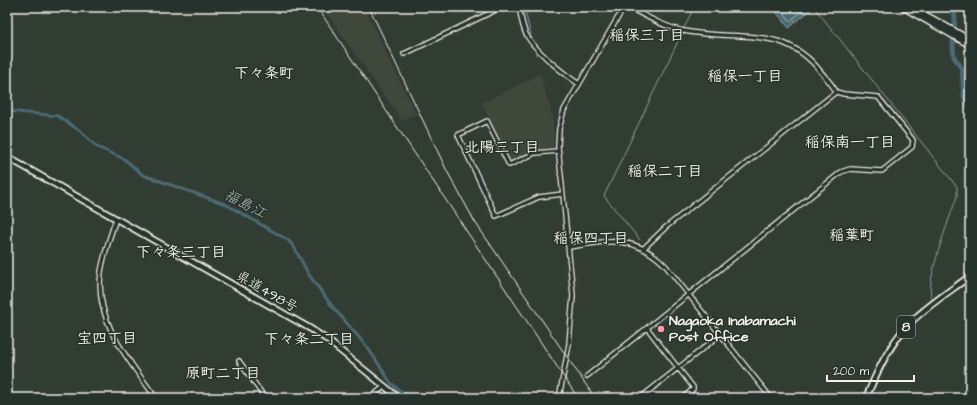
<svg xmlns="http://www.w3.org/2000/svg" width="977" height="405" viewBox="0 0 977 405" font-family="'Architects Daughter','Klee One',sans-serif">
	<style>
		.built { fill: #3f463a }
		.water { fill: #4c6a73; stroke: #8fa0a2 }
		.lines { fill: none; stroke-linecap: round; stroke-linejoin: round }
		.shore { stroke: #b1bbb9; stroke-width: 1 }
		.stream { stroke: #8fa0a2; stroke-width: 1 }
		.canal { stroke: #4c6a73; stroke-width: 3 }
		.river { stroke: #4c6a73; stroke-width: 5 }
		.minor-casing { stroke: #f4f1e8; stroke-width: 6 }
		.major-casing { stroke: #f4f1e8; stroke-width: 8 }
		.highway-casing { stroke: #f4f1e8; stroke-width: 8 }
		.minor { stroke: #26332d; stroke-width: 3.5 }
		.major { stroke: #26332d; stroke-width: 4.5 }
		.highway { stroke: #26332d; stroke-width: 5 }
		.rail { stroke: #f4f1e8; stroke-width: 1 }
		.poi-dot { fill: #ff9aa2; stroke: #26332d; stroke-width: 1.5 }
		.labels { text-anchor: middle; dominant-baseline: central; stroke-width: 3; stroke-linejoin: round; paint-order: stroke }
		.shield { fill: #26332d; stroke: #b6b8b0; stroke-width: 1 }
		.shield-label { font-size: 13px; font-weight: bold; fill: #f4f1e8 }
		.street-label { font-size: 14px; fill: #f4f1e8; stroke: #26332d }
		.poi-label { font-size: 14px; font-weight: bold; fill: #f4f1e8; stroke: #26332d; text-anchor: start }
		.neighbourhood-label { font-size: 15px; font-weight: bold; fill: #f4f1e8; stroke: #26332d }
		.water-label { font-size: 15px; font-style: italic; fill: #b1bbb9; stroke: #26332d }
	</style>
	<rect width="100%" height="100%" fill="#313c33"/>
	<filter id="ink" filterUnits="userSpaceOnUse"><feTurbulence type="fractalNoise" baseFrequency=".025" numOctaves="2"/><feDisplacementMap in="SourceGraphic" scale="8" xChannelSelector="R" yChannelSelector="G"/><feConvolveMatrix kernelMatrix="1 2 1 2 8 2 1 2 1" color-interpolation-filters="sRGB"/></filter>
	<g filter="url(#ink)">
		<path class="built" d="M322 7H364L416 114 402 121Z
			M540 74 553 118 554 148 535 151 510 163 481 103Z"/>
		<path class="water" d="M772 7H810L812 9 797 21 794 20 795 23 789 28Z"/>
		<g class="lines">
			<path class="shore" d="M778 7 790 21 807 7"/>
			<path class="stream" d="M524 7 531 35
				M814 7 957 187V196C951 215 923 285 932 299
				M684 28 694 7
				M536 52V55
				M640 240 604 196 681 35"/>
			<path class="canal" d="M7 111 58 116 80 131 97 147 124 159 143 175 225 204 288 240 294 247 309 275 332 306 368 348 391 383 399 390 415 398"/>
			<path class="river" d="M952 7 955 17 953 47 954 57 962 69 964 97 970 109"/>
			<g class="minor-casing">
				<path id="minor" d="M519 7C521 16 522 26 526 34 534 50 564 74 579 84
					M628 7C646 16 664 27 684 31 737 42 783 23 821 72 826 78 833 85 836 92L666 227 644 248
					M404 54 502 7
					M558 151 535 153 509 165 487 121 458 135 496 216 539 197 563 194
					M116 219C110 236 104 254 101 272 94 322 129 360 156 398
					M569 247C608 241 634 234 665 265L771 398
					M647 328 693 387V389L683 398
					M239 361 265 398
					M587 376 841 172 850 169 882 171 912 147 913 140 878 97 844 94 836 92
					M370 398 385 386
					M559 398 569 344 573 295 558 146 559 129 564 110 624 7
					M640 398 720 335"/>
			</g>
			<g class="major-casing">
				<path id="major" d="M7 157 311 329 326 339 399 398
					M866 398C876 374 889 345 907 326 925 307 949 292 970 276"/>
			</g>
			<g class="highway-casing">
				<path id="highway" d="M903 7 970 45
					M911 7 970 40"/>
			</g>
			<use href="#minor" class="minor"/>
			<use href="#major" class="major"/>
			<use href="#highway" class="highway"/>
			<path class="rail" d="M317 7 578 398
				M369 7 447 171 475 222 595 398"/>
		</g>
	</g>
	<circle class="poi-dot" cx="661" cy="329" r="4"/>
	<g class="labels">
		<rect class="shield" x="897" y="316" width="18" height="22" rx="3"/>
		<g class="shield-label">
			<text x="906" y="327">8</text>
		</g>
		<g class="street-label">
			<text transform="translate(267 292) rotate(30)">県道498号</text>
		</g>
		<g class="poi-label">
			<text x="669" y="321">Nagaoka Inabamachi<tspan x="669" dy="16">Post Office</tspan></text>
		</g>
		<g class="neighbourhood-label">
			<text x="647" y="35">稲保三丁目</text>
			<text x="264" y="73">下々条町</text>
			<text x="745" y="76">稲保一丁目</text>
			<text x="850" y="142">稲保南一丁目</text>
			<text x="502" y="147">北陽三丁目</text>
			<text x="665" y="171">稲保二丁目</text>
			<text x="852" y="235">稲葉町</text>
			<text x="591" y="238">稲保四丁目</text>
			<text x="181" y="252">下々条三丁目</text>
			<text x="107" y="338">宝四丁目</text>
			<text x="309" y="339">下々条二丁目</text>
			<text x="223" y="373">原町二丁目</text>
		</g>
		<g class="water-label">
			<text transform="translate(245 204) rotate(27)">福島江</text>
		</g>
	</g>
	<rect width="977" height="405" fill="none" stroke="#26332d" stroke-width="24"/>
	<rect x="12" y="12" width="953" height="381" fill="none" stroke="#f4f1e8" stroke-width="1.5" filter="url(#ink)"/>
	<path d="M827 375v6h87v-6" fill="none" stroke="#f4f1e8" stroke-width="2"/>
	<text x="833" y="375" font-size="12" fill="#f4f1e8" stroke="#26332d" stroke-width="3" paint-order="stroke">200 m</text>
</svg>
